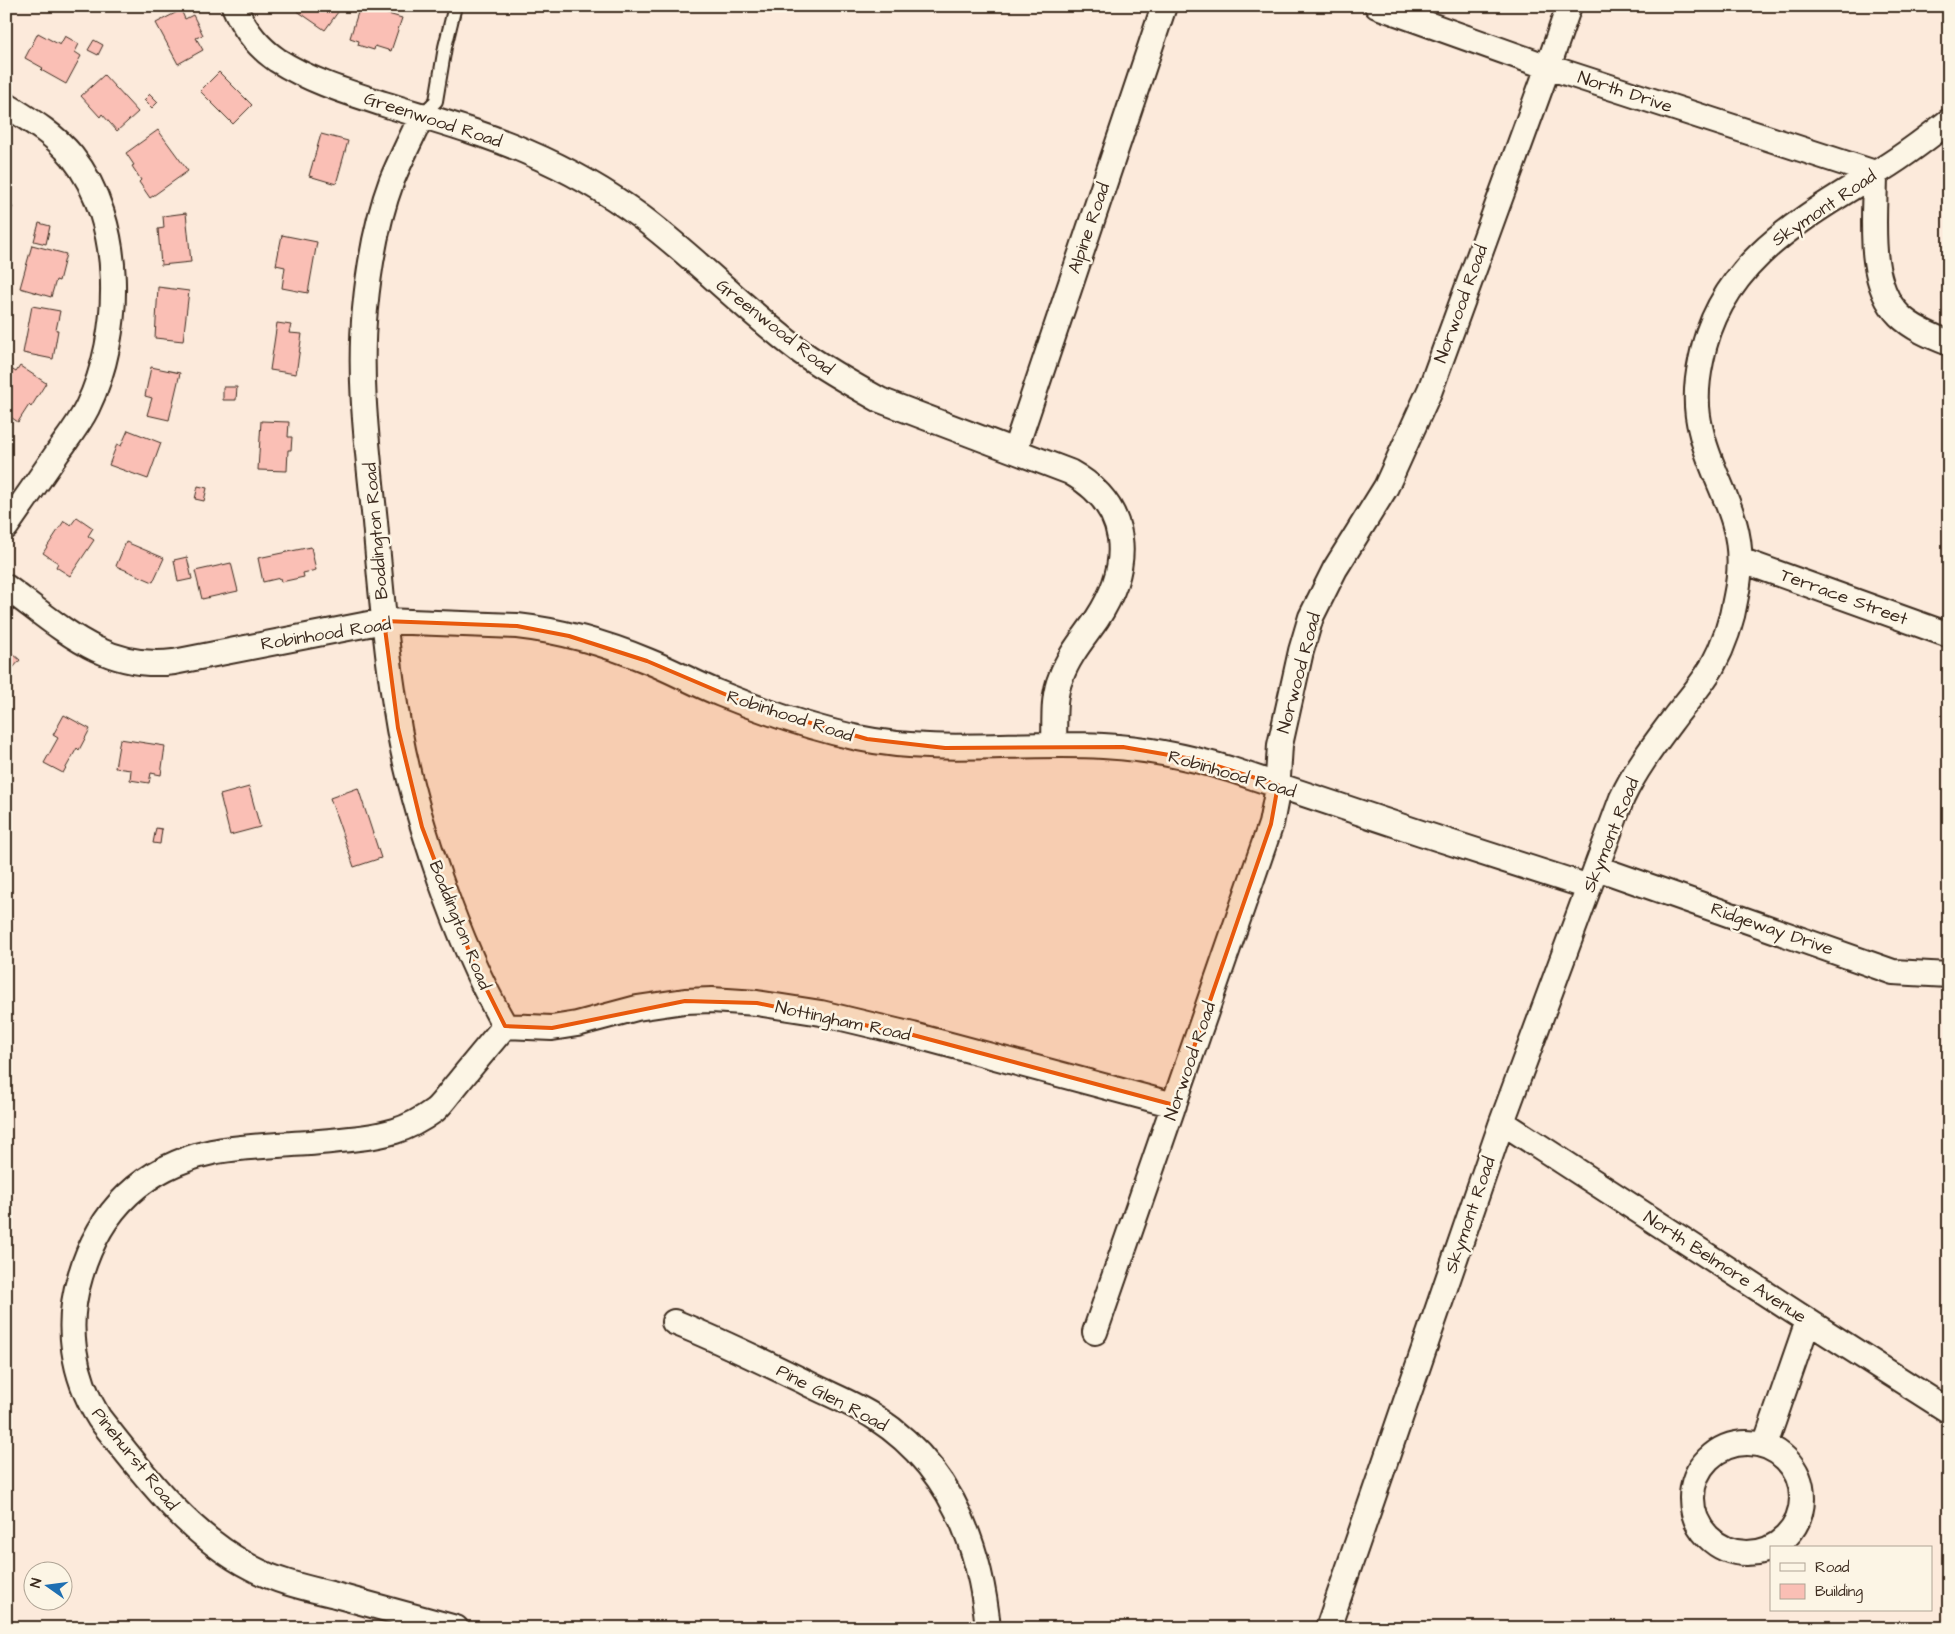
<svg xmlns="http://www.w3.org/2000/svg" width="1955" height="1634" viewBox="0 0 1955 1634" font-family="'Architects Daughter',sans-serif">
	<style>
		.building { fill: #fabfb5; stroke: #3b2a1e }
		.lines { fill: none; stroke-linecap: round; stroke-linejoin: round }
		.service-casing { stroke: #3b2a1e; stroke-width: 16 }
		.minor-casing { stroke: #3b2a1e; stroke-width: 28 }
		.service { stroke: #fcf5e5; stroke-width: 12 }
		.minor { stroke: #fcf5e5; stroke-width: 24 }
		.marked { fill: #e8590c; fill-opacity: 0.2; stroke: #e8590c; stroke-width: 4; stroke-linejoin: round }
		.labels { text-anchor: middle; dominant-baseline: central; stroke-width: 5; stroke-linejoin: round; paint-order: stroke }
		.street-label { font-size: 18px; fill: #3b2a1e; stroke: #fcf5e5 }
	</style>
	<rect width="100%" height="100%" fill="#fceadb"/>
	<filter id="ink" filterUnits="userSpaceOnUse"><feTurbulence type="fractalNoise" baseFrequency=".02" numOctaves="2"/><feDisplacementMap in="SourceGraphic" scale="10" xChannelSelector="R" yChannelSelector="G"/><feConvolveMatrix kernelMatrix="1 2 1 2 8 2 1 2 1" color-interpolation-filters="sRGB"/></filter>
	<g filter="url(#ink)">
		<path class="building" d="M290 6H330L338 12 325 30Z
			M360 6 402 18 391 51 375 46 374 50 358 45 359 41 350 38Z
			M181 10 185 19 193 15 203 35 196 38 203 50 178 64 156 23Z
			M38 33 60 45 65 36 79 44 75 52 81 56 66 84 41 70 43 68 25 58Z
			M94 40 103 45 98 55 88 50Z
			M219 72 252 105 233 124 200 91Z
			M104 75 138 112 117 131 102 114 100 117 81 96Z
			M150 94 158 102 152 108 144 100Z
			M158 130 188 171 150 198 139 182 141 180 132 166 134 165 126 153Z
			M321 134 348 141 336 184 309 176Z
			M6 202 13 207 9 214 6 212Z
			M186 213 191 262 161 265 158 229 164 228 163 216Z
			M39 223 50 226 46 244 34 241Z
			M282 235 317 242 308 293 282 288 285 267 276 265Z
			M32 245 66 254 59 281 56 280 51 297 20 288Z
			M158 287 189 291 183 341 155 338Z
			M32 306 60 311 56 330H58L53 359 23 353Z
			M277 323 291 325 289 333 302 334 296 374 270 370Z
			M6 366 16 372 20 366 46 383 31 407 29 405 18 422 6 414Z
			M151 367 180 373 169 420 147 415 152 398 145 396Z
			M223 387H237L236 400H223Z
			M261 421 289 422 288 437H292L291 450H288L287 471 258 470Z
			M128 430 161 443 148 479 109 465 117 444 121 446Z
			M198 486 207 488 204 501 195 499Z
			M77 517 93 528 88 536 94 540 70 576 56 567 58 563 43 553 64 521 71 525Z
			M126 542 164 558 153 582 116 566Z
			M311 547 316 570 303 573 304 577 281 582 280 578 263 582 258 558Z
			M187 557 192 579 178 582 174 560Z
			M231 563 238 591 202 599 195 571Z
			M6 648 20 660 6 676Z
			M64 715 90 729 79 750 77 748 63 773 44 763 58 738 53 735Z
			M120 739 165 746 161 775 151 773 149 783 130 780 131 770 115 768Z
			M249 787 260 827 230 835 220 795Z
			M358 788 381 858 354 867 330 798Z
			M156 828 162 829 160 844 153 843Z"/>
		<g class="lines">
			<g class="service-casing">
				<path id="service" d="M422 115 436 101 445 47 455 6"/>
			</g>
			<g class="minor-casing">
				<path id="minor" d="M234 6C243 27 258 47 277 60 310 81 347 92 384 104 432 119 481 132 527 152 567 169 606 191 641 217 697 259 745 310 801 352 826 370 853 385 880 400L1070 472C1131 506 1133 564 1097 619 1084 638 1069 655 1061 677 1052 698 1055 723 1054 745
					M1377 6 1548 67 1875 173C1875 216 1866 282 1899 315 1912 328 1931 336 1949 343
					M6 105C30 120 54 134 72 156 125 222 123 334 87 408 79 424 68 438 58 452 41 477 23 502 6 527
					M422 115C412 137 401 158 392 180 377 220 369 267 365 309 358 381 368 451 375 522 381 591 387 660 399 729 408 780 423 830 440 879 458 930 478 979 505 1026
					M1015 450 1164 6
					M1740 560 1949 635
					M6 587C59 625 103 671 174 662L384 621 517 626C562 631 607 644 648 661 673 671 696 684 721 694 765 712 811 728 858 738 939 755 1021 741 1103 746 1146 748 1189 757 1229 769L1421 833 1589 887
					M1597 868 1893 972 1949 975
					M505 1026 552 1028 577 1024 637 1008 685 1001 712 1000 757 1003 821 1013 913 1035 1174 1105
					M1502 1122 1808 1321 1949 1411
					M674 1322C719 1340 762 1361 805 1382 828 1394 855 1404 876 1418 950 1466 980 1544 988 1628
					M1095 1332 1271 824 1277 793 1280 745 1301 651 1311 617 1335 569 1386 487 1430 390 1548 67 1569 6
					M1692 1498a55 55 0 1 1 110 0a55 55 0 1 1-110 0Z
					M1765 1445 1808 1321
					M456 1628C415 1617 375 1606 335 1595 307 1588 278 1582 252 1568 188 1535 143 1474 99 1418 73 1376 65 1325 80 1277 99 1211 143 1167 212 1152 241 1146 279 1145 309 1143 338 1140 368 1139 395 1131 408 1127 424 1118 435 1110 443 1103 450 1092 457 1084 473 1064 489 1045 505 1026
					M1328 1628 1502 1122 1622 798C1636 768 1657 741 1677 714 1689 699 1702 684 1712 667 1724 645 1732 621 1736 596 1741 572 1741 546 1734 522 1725 491 1708 463 1701 431 1695 409 1696 384 1701 361 1718 265 1798 221 1874 174 1900 159 1925 140 1949 121"/>
			</g>
			<use href="#service" class="service"/>
			<use href="#minor" class="minor"/>
		</g>
	</g>
	<path class="marked" d="M384 621 517 626 569 636 647 661 755 707 867 739 945 748 1123 747 1198 760 1278 785 1271 824 1174 1105 913 1035 757 1003 685 1001 552 1028 505 1026 473 962 422 827 398 728Z"/>
	<g class="labels">
		<g class="street-label">
			<text transform="translate(1625 92) rotate(18)">North Drive</text>
			<text transform="translate(433 120) rotate(18)">Greenwood Road</text>
			<text transform="translate(1824 208) rotate(-34)">Skymont Road</text>
			<text transform="translate(1089 228) rotate(-71)">Alpine Road</text>
			<text transform="translate(1461 304) rotate(-70)">Norwood Road</text>
			<text transform="translate(775 327) rotate(38)">Greenwood Road</text>
			<text transform="translate(376 531) rotate(-95)">Boddington Road</text>
			<text transform="translate(1844 597) rotate(20)">Terrace Street</text>
			<text transform="translate(326 634) rotate(-9)">Robinhood Road</text>
			<text transform="translate(1299 673) rotate(-75)">Norwood Road</text>
			<text transform="translate(790 716) rotate(18)">Robinhood Road</text>
			<text transform="translate(1232 774) rotate(16)">Robinhood Road</text>
			<text transform="translate(1611 835) rotate(-68)">Skymont Road</text>
			<text transform="translate(460 925) rotate(68)">Boddington Road</text>
			<text transform="translate(1772 929) rotate(19)">Ridgeway Drive</text>
			<text transform="translate(843 1021) rotate(12)">Nottingham Road</text>
			<text transform="translate(1190 1061) rotate(-71)">Norwood Road</text>
			<text transform="translate(1470 1215) rotate(-71)">Skymont Road</text>
			<text transform="translate(1725 1267) rotate(33)">North Belmore Avenue</text>
			<text transform="translate(832 1398) rotate(28)">Pine Glen Road</text>
			<text transform="translate(135 1459) rotate(51)">Pinehurst Road</text>
		</g>
	</g>
	<rect width="1955" height="1634" fill="none" stroke="#fcf5e5" stroke-width="25"/>
	<rect x="12" y="12" width="1930" height="1609" fill="none" stroke="#3b2a1e" stroke-width="2" filter="url(#ink)"/>
	<rect x="1770" y="1546" width="162" height="65" fill="#fcf5e5" stroke="#afa495"/>
	<rect x="1780" y="1563" width="25" height="8" fill="#fcf5e5" stroke="#afa495"/>
	<text x="1815" y="1572" font-size="15" fill="#3b2a1e">Road</text>
	<rect x="1780" y="1584" width="25" height="15" fill="#fabfb5" stroke="#afa495"/>
	<text x="1815" y="1596" font-size="15" fill="#3b2a1e">Building</text>
	<g transform="translate(48 1586) rotate(284)"><circle r="24" fill="#fcf5e5" stroke="#afa495"/>
	<path d="M0-4L9 19L0 12L-9 19Z" fill="#1f6fb2"/>
	<text y="-8" font-size="14" font-weight="bold" text-anchor="middle" fill="#3b2a1e">N</text>
	</g>
</svg>
